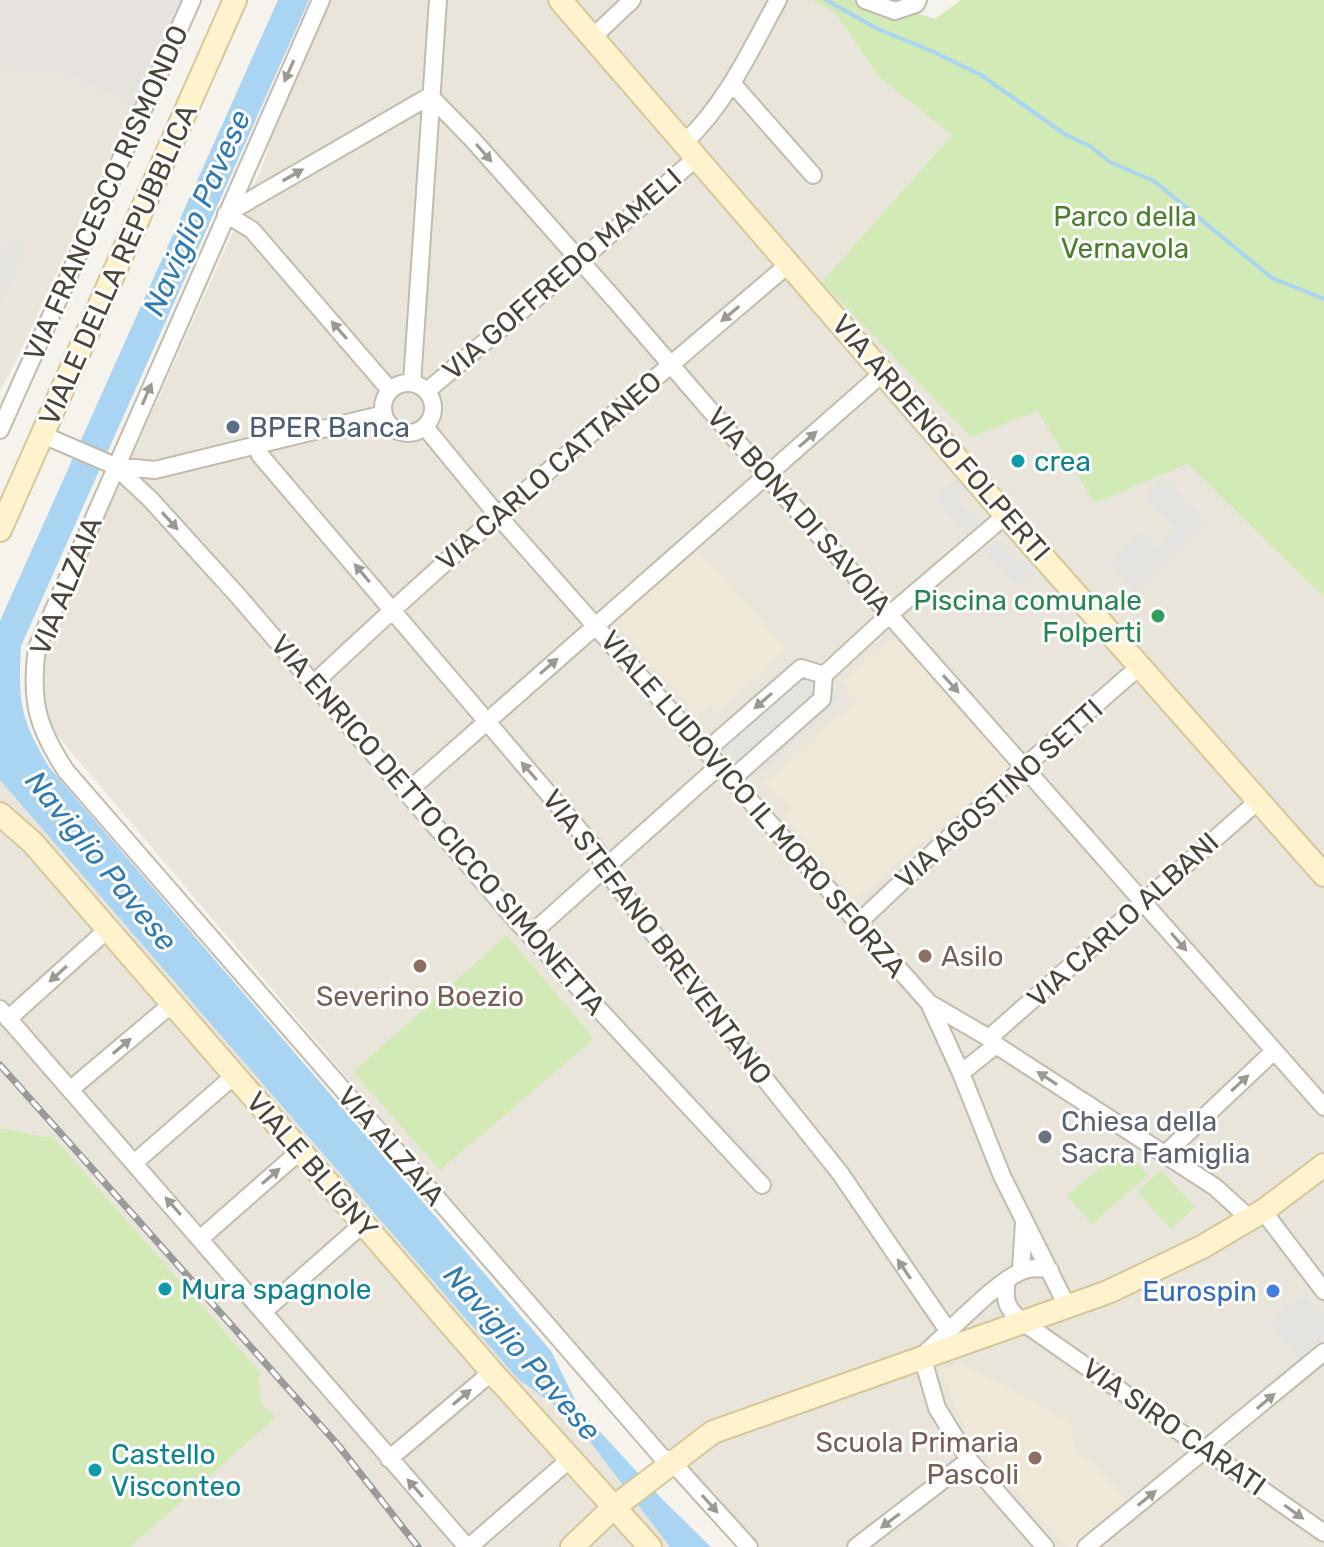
<svg xmlns="http://www.w3.org/2000/svg" width="1324" height="1547" viewBox="0 0 1324 1547" font-family="Rubik,sans-serif">
	<style>
		.residential { fill: #eae5da }
		.industrial { fill: #e6e2dd }
		.education { fill: #efe8d6 }
		.green { fill: #d2eab5 }
		.parking { fill: #e5e3e0 }
		.water { fill: #a9d4f2 }
		.lines { fill: none; stroke-linecap: round; stroke-linejoin: round }
		.stream { stroke: #a9d4f2; stroke-width: 4 }
		.street-casing { stroke: #c2bbae; stroke-width: 20 }
		.secondary-casing { stroke: #d6c79b; stroke-width: 26 }
		.street { stroke: #fff; stroke-width: 16 }
		.secondary { stroke: #fff3cd; stroke-width: 22 }
		.rail-casing { stroke: #9a9a9a; stroke-width: 7 }
		.rail { stroke: #fff; stroke-width: 4; stroke-dasharray: 12; stroke-linecap: butt }
		.oneway { fill: #9c9892 }
		.service-dot { fill: #5c6f8a; stroke: #fff; stroke-width: 3 }
		.culture-dot { fill: #0f9aa8; stroke: #fff; stroke-width: 3 }
		.leisure-dot { fill: #2e9e5b; stroke: #fff; stroke-width: 3 }
		.education-dot { fill: #8d6e63; stroke: #fff; stroke-width: 3 }
		.worship-dot { fill: #6b7280; stroke: #fff; stroke-width: 3 }
		.shop-dot { fill: #3f7fe0; stroke: #fff; stroke-width: 3 }
		.labels { text-anchor: middle; dominant-baseline: central; stroke-width: 6; stroke-linejoin: round; paint-order: stroke }
		.street-label { font-size: 28px; fill: #4b4439; stroke: #fff }
		.park-label { font-size: 28px; fill: #4a7f2a; stroke: #fff }
		.service-label { font-size: 28px; fill: #4e5e75; stroke: #fff; text-anchor: start }
		.culture-label { font-size: 28px; fill: #0d838f; stroke: #fff; text-anchor: start }
		.leisure-label { font-size: 28px; fill: #27864d; stroke: #fff; text-anchor: end }
		.education-label { font-size: 28px; fill: #785e54; stroke: #fff; text-anchor: start }
		.worship-label { font-size: 28px; fill: #5b616d; stroke: #fff; text-anchor: start }
		.shop-label { font-size: 28px; fill: #366cbe; stroke: #fff; text-anchor: end }
		.water-label { font-size: 30px; font-style: italic; fill: #2e7ab2; stroke: #fff }
	</style>
	<rect width="100%" height="100%" fill="#f6f3ec"/>
	<path class="residential" d="M325 0H812L835 13 880 78 952 135 823 282 1037 411 1096 502 1188 463 1324 597V1547H755L637 1420 50 727 42 695V657L263 165 283 99Z
		M0 67 66 75 133 107 17 359 0 391Z
		M0 780 517 1378 572 1418 670 1547H0Z"/>
	<path class="industrial" d="M0 0H184L133 107 66 75 0 67Z"/>
	<path class="education" d="M697 549 786 649 718 711 711 703 697 715 614 622Z
		M896 636 1012 765 856 899 784 817 794 808 784 797 780 800 765 783 858 700 843 681Z
		M961 1364 1074 1424 1073 1449 1096 1467 1128 1501 1073 1547H1068L1000 1475 965 1430 942 1369Z"/>
	<path class="green" d="M812 0H881L935 19 961 0H1324V597L1188 464 1095 503 1037 411 971 437 822 282 952 135 880 78 835 13Z
		M507 935 594 1039 440 1170 353 1072Z
		M0 1128 50 1138 52 1136 261 1373 258 1376 261 1404 276 1417 130 1547H0Z
		M1124 1147 1148 1175 1092 1224 1067 1196Z
		M1161 1170 1195 1207 1171 1229 1137 1192Z"/>
	<path class="parking" d="M10 238 27 246 0 304V260Z
		M1163 477 1208 523 1138 593 1110 564 1142 532 1157 548 1176 531 1143 497Z
		M958 478 968 489 958 498 981 524 968 536 935 498Z
		M996 540 1019 566 1030 558 1039 569 1016 588 984 551Z
		M801 653 842 699 753 779 712 733Z
		M675 1071 764 1166 756 1173 668 1078Z
		M1305 1293 1324 1316V1338L1300 1358 1269 1322Z"/>
	<path class="water" d="M278 0H309L21 646C18 703 20 718 49 767L551 1351 580 1410 661 1498 711 1547H670L572 1418 517 1378 0 780V621Z"/>
	<g class="lines">
		<path class="stream" d="M826 0 878 29 934 52 981 75 1066 135 1090 146 1110 162 1154 181 1272 278 1324 299"/>
		<g class="street-casing">
			<path id="street" d="M321 0 37 648C30 701 37 727 66 771L661 1456 672 1462 749 1547
				M865 0 895 11 916 4 918 0
				M593 37 632 0
				M732 83 813 175
				M685 142C726 104 751 49 778 0
				M226 214 430 96 473 140 615 300 766 475 1324 1107
				M226 214 252 230 389 389
				M412 383 438 0
				M383 408a25 25 0 1 1 50 0a25 25 0 1 1-50 0Z
				M427 391 579 262 697 157
				M425 427 499 517 929 1003 961 1073 1002 1176 1068 1308
				M0 430 192 0
				M43 435 115 466 155 470 384 414
				M259 444 260 455 598 852 604 868 737 1044 840 1173 949 1332
				M115 466 151 500 239 597 515 919 762 1185
				M313 684C467 539 628 400 789 264
				M707 750 801 668 824 675
				M733 778 822 699 824 675 889 615 1006 515
				M407 792 884 372
				M859 922 1024 767 1140 666
				M530 935 720 765
				M929 1003 989 1038 996 1045 1215 1187 1249 1218
				M0 1009 467 1547
				M8 1019 108 929
				M989 1038 1258 801
				M961 1073 996 1045
				M71 1089 173 1003
				M1165 1154 1274 1051
				M134 1163 235 1075
				M1263 1211 1324 1291
				M201 1238 300 1151
				M1021 1270 1024 1222
				M1007 1281C1003 1302 1008 1310 1024 1323L1324 1533
				M263 1312 363 1224
				M389 1459 492 1372
				M469 1547 569 1460
				M856 1547 969 1460
				M1045 1547 969 1460 937 1408 922 1356C945 1336 1000 1277 1025 1270 1034 1267 1041 1268 1050 1270
				M1086 1547 1324 1352"/>
		</g>
		<g class="secondary-casing">
			<path id="secondary" d="M560 0 997 505 1324 875
				M0 530 235 0
				M0 814 33 843 492 1372 650 1547
				M572 1547 613 1508 713 1432 1108 1292 1202 1247 1263 1211 1324 1165"/>
		</g>
		<use href="#street" class="street"/>
		<use href="#secondary" class="secondary"/>
		<g class="rail-casing">
			<path id="rail" d="M0 1065 338 1445 418 1547"/>
		</g>
		<use href="#rail" class="rail"/>
	</g>
	<defs><path id="oneway-solid" d="M-6-.8H1V-3.2L6.5 0L1 3.2V.8H-6Z" transform="scale(2)"/></defs>
	<g class="oneway">
		<use href="#oneway-solid" transform="translate(289 71) rotate(114)"/>
		<use href="#oneway-solid" transform="translate(484 153) rotate(49)"/>
		<use href="#oneway-solid" transform="translate(293 175) rotate(-30)"/>
		<use href="#oneway-solid" transform="translate(730 314) rotate(140)"/>
		<use href="#oneway-solid" transform="translate(339 330) rotate(-131)"/>
		<use href="#oneway-solid" transform="translate(147 394) rotate(-66)"/>
		<use href="#oneway-solid" transform="translate(808 439) rotate(-41)"/>
		<use href="#oneway-solid" transform="translate(170 521) rotate(48)"/>
		<use href="#oneway-solid" transform="translate(362 573) rotate(-130)"/>
		<use href="#oneway-solid" transform="translate(549 666) rotate(-41)"/>
		<use href="#oneway-solid" transform="translate(951 684) rotate(48)"/>
		<use href="#oneway-solid" transform="translate(763 701) rotate(139)"/>
		<use href="#oneway-solid" transform="translate(529 771) rotate(-131)"/>
		<use href="#oneway-solid" transform="translate(1179 942) rotate(49)"/>
		<use href="#oneway-solid" transform="translate(58 974) rotate(138)"/>
		<use href="#oneway-solid" transform="translate(122 1046) rotate(-40)"/>
		<use href="#oneway-solid" transform="translate(1047 1078) rotate(-147)"/>
		<use href="#oneway-solid" transform="translate(1240 1083) rotate(-43)"/>
		<use href="#oneway-solid" transform="translate(271 1176) rotate(-41)"/>
		<use href="#oneway-solid" transform="translate(173 1206) rotate(-131)"/>
		<use href="#oneway-solid" transform="translate(904 1269) rotate(-124)"/>
		<use href="#oneway-solid" transform="translate(462 1397) rotate(-40)"/>
		<use href="#oneway-solid" transform="translate(1266 1401) rotate(-40)"/>
		<use href="#oneway-solid" transform="translate(415 1488) rotate(-131)"/>
		<use href="#oneway-solid" transform="translate(1147 1498) rotate(-39)"/>
		<use href="#oneway-solid" transform="translate(710 1504) rotate(48)"/>
		<use href="#oneway-solid" transform="translate(1294 1512) rotate(36)"/>
		<use href="#oneway-solid" transform="translate(890 1521) rotate(143)"/>
	</g>
	<circle class="service-dot" cx="233" cy="427" r="8"/>
	<g class="culture-dot">
		<circle cx="1018" cy="461" r="8"/>
		<circle cx="165" cy="1289" r="8"/>
		<circle cx="95" cy="1470" r="8"/>
	</g>
	<circle class="leisure-dot" cx="1158" cy="616" r="8"/>
	<g class="education-dot">
		<circle cx="925" cy="956" r="8"/>
		<circle cx="420" cy="966" r="8"/>
		<circle cx="1035" cy="1458" r="8"/>
	</g>
	<circle class="worship-dot" cx="1045" cy="1137" r="8"/>
	<circle class="shop-dot" cx="1273" cy="1291" r="8"/>
	<g class="labels">
		<g class="street-label">
			<text transform="translate(106 193) rotate(-66)">VIA FRANCESCO RISMONDO</text>
			<text transform="translate(118 265) rotate(-66)">VIALE DELLA REPUBBLICA</text>
			<text transform="translate(562 274) rotate(-41)">VIA GOFFREDO MAMELI</text>
			<text transform="translate(941 438) rotate(49)">VIA ARDENGO FOLPERTI</text>
			<text transform="translate(549 471) rotate(-41)">VIA CARLO CATTANEO</text>
			<text transform="translate(799 511) rotate(49)">VIA BONA DI SAVOIA</text>
			<text transform="translate(66 586) rotate(-68)">VIA ALZAIA</text>
			<text transform="translate(999 794) rotate(-42)">VIA AGOSTINO SETTI</text>
			<text transform="translate(753 804) rotate(49)">VIALE LUDOVICO IL MORO SFORZA</text>
			<text transform="translate(438 825) rotate(49)">VIA ENRICO DETTO CICCO SIMONETTA</text>
			<text transform="translate(1123 920) rotate(-42)">VIA CARLO ALBANI</text>
			<text transform="translate(657 937) rotate(53)">VIA STEFANO BREVENTANO</text>
			<text transform="translate(391 1146) rotate(49)">VIA ALZAIA</text>
			<text transform="translate(312 1165) rotate(49)">VIALE BLIGNY</text>
			<text transform="translate(1174 1427) rotate(35)">VIA SIRO CARATI</text>
		</g>
		<g class="park-label">
			<text x="1125" y="216">Parco della<tspan x="1125" dy="32">Vernavola</tspan></text>
		</g>
		<g class="service-label">
			<text x="249" y="427">BPER Banca</text>
		</g>
		<g class="culture-label">
			<text x="1034" y="461">crea</text>
			<text x="181" y="1289">Mura spagnole</text>
			<text x="111" y="1454">Castello<tspan x="111" dy="32">Visconteo</tspan></text>
		</g>
		<g class="leisure-label">
			<text x="1142" y="600">Piscina comunale<tspan x="1142" dy="32">Folperti</tspan></text>
		</g>
		<g class="education-label">
			<text x="941" y="956">Asilo</text>
			<text x="420" y="996" text-anchor="middle">Severino Boezio</text>
			<text x="1019" y="1442" text-anchor="end">Scuola Primaria<tspan x="1019" dy="32">Pascoli</tspan></text>
		</g>
		<g class="worship-label">
			<text x="1061" y="1121">Chiesa della<tspan x="1061" dy="32">Sacra Famiglia</tspan></text>
		</g>
		<g class="shop-label">
			<text x="1257" y="1291">Eurospin</text>
		</g>
		<g class="water-label">
			<text transform="translate(197 213) rotate(-66)">Naviglio Pavese</text>
			<text transform="translate(101 861) rotate(51)">Naviglio Pavese</text>
			<text transform="translate(522 1353) rotate(49)">Naviglio Pavese</text>
		</g>
	</g>
</svg>
